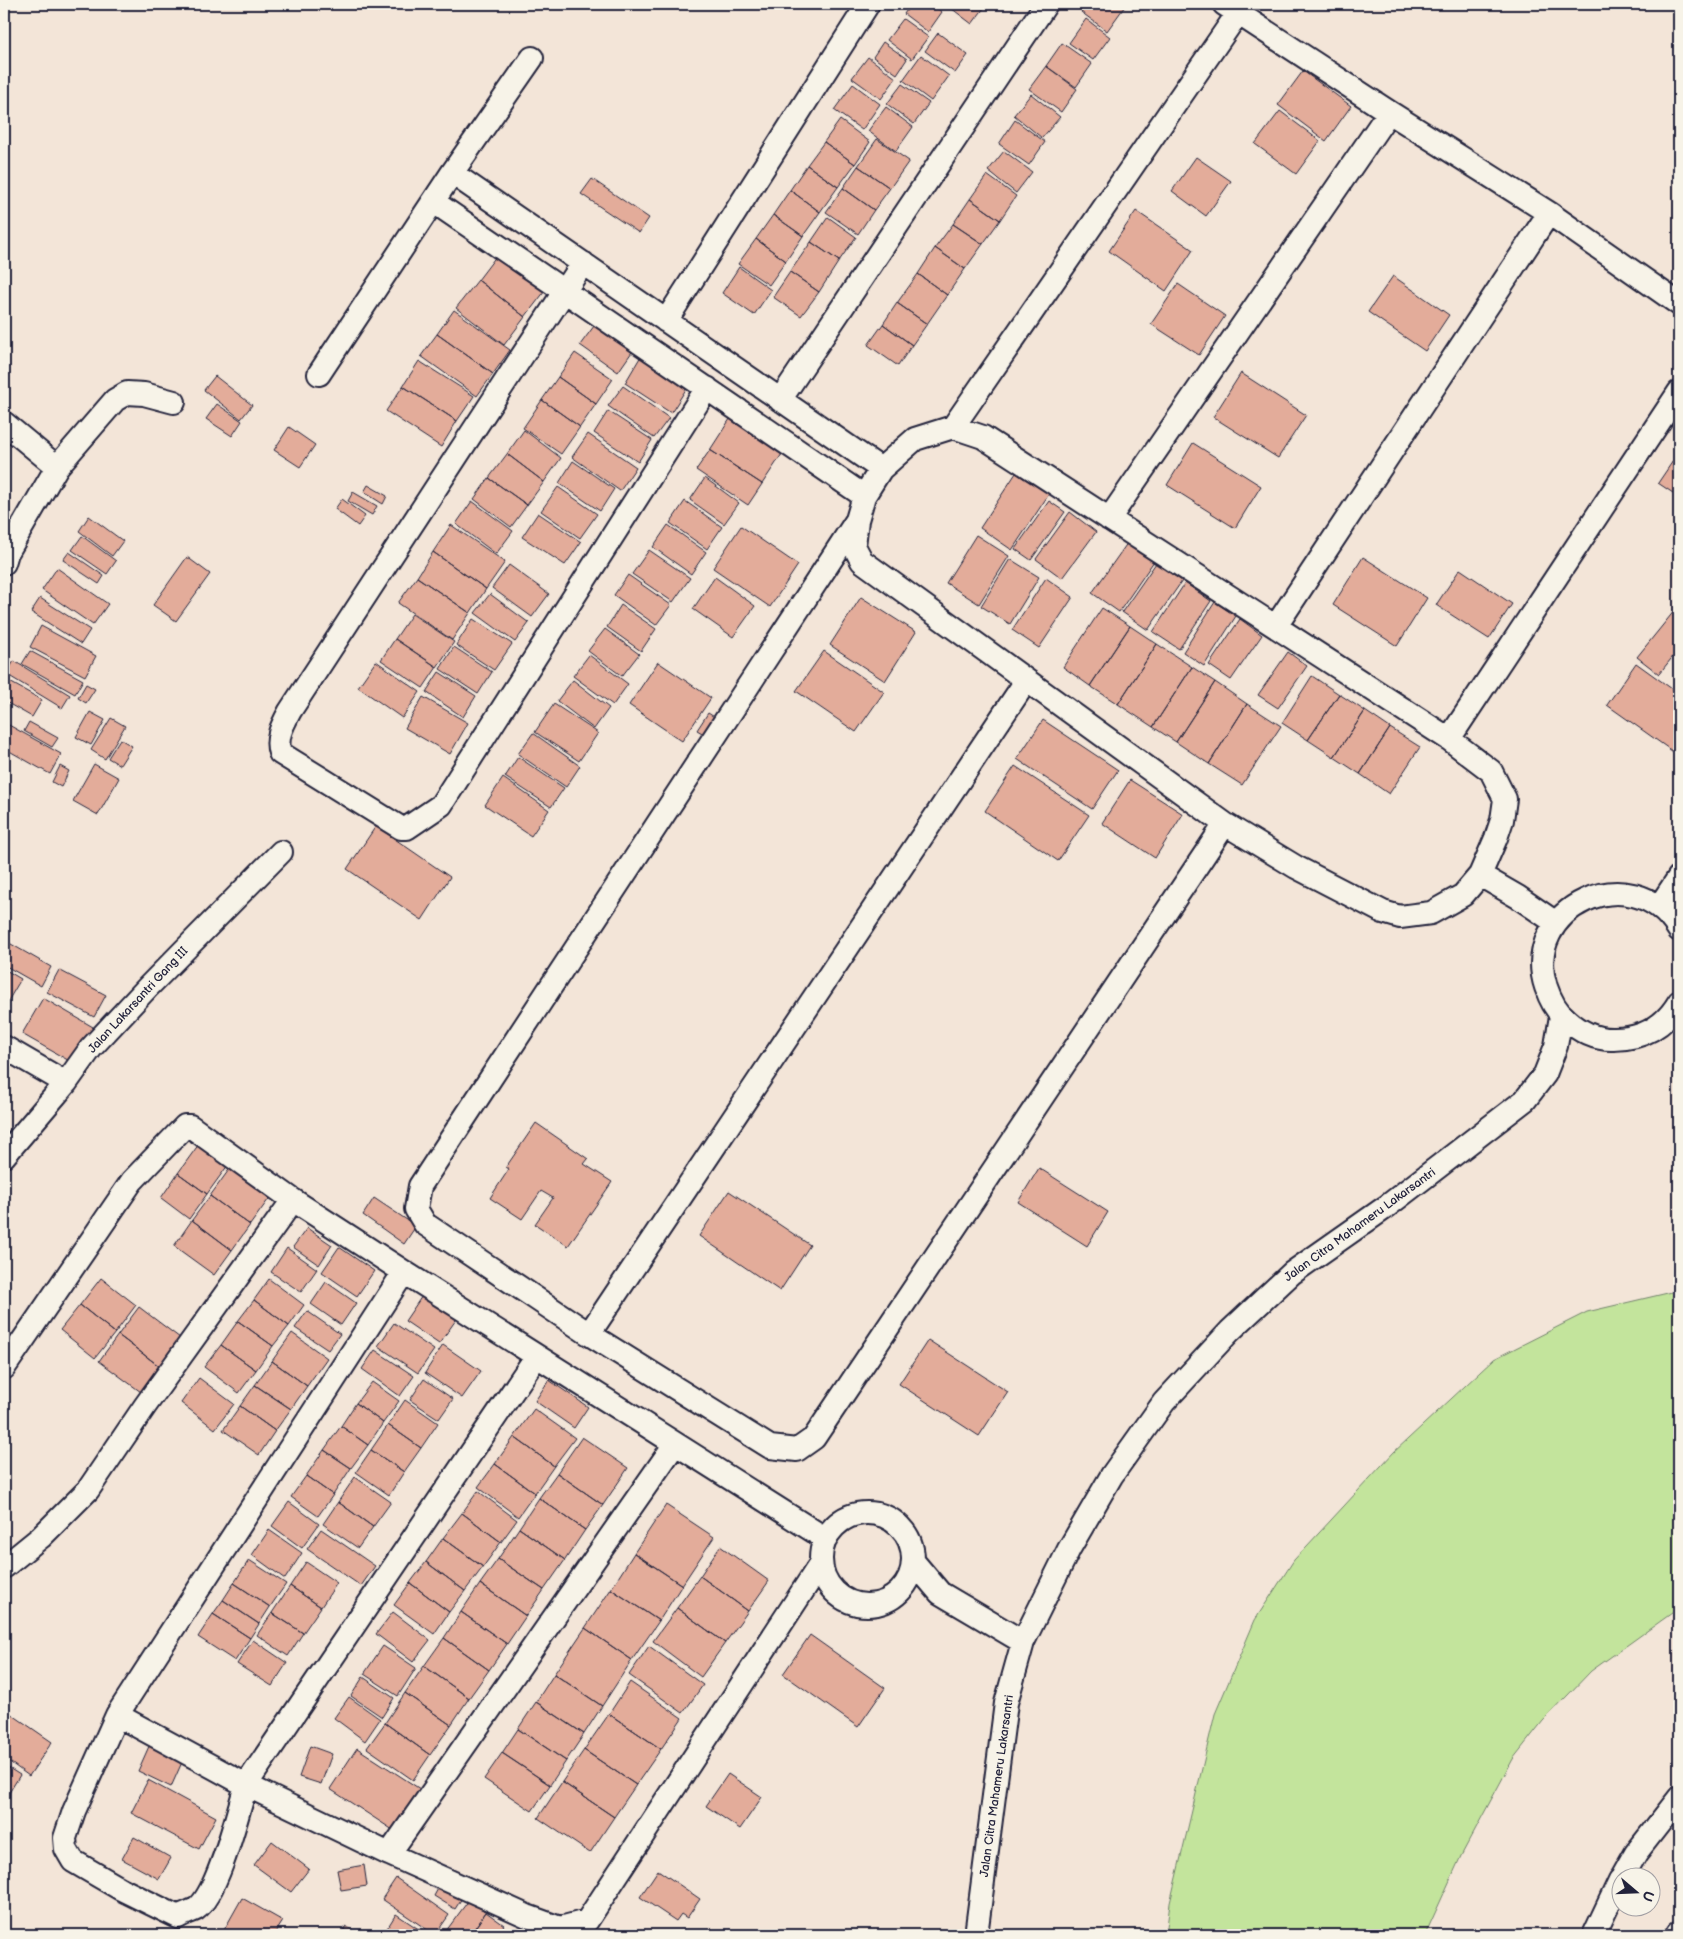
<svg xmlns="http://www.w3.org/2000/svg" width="1683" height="1939" viewBox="0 0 1683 1939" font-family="'Balsamiq Sans',sans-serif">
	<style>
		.green { fill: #c3e49c; stroke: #72836c }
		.building { fill: #e3ac9a; stroke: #22223b }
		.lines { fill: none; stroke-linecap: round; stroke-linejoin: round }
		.street-casing { stroke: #22223b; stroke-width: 26 }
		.street { stroke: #f7f3e8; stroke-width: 22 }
		.labels { text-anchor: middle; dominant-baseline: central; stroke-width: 5; stroke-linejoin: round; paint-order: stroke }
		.street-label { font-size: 12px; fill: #22223b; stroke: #f7f3e8 }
	</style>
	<rect width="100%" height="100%" fill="#f3e5d8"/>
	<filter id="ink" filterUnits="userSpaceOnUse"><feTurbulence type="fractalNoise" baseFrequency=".02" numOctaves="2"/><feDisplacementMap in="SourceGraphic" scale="10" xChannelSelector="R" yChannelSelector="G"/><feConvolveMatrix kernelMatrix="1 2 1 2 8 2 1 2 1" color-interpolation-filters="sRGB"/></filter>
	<g filter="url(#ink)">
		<path class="green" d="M1672 1292 1679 1294V1608L1591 1671 1543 1721 1513 1759 1461 1856 1425 1935H1166L1170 1903 1215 1714 1255 1620 1294 1560 1394 1452 1494 1359 1587 1312Z"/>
		<path class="building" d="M911 4H931L942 12 928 32 904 14Z
			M954 4H987L972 24 951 8Z
			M1087 4H1121L1125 6 1107 31 1081 12Z
			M903 19 928 37 912 59 887 40Z
			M1086 19 1110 37 1093 60 1069 43Z
			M938 33 968 55 955 73 925 51Z
			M883 42 907 59 897 74 873 57Z
			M1062 43 1092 64 1076 87 1046 66Z
			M921 55 949 76 931 101 903 80Z
			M868 57 896 78 881 99 852 78Z
			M1046 66 1077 89 1061 112 1029 89Z
			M1303 71 1351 106 1326 141 1278 105Z
			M853 84 880 104 862 130 834 110Z
			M902 84 929 103 914 124 887 104Z
			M1031 94 1060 117 1042 138 1014 115Z
			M886 107 913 127 896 151 868 131Z
			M1280 111 1320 141 1296 174 1255 144Z
			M840 120 870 142 855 164 824 142Z
			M1015 120 1045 142 1029 165 999 144Z
			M877 139 909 161 890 188 858 166Z
			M824 142 855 164 838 187 807 165Z
			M1004 151 1032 172 1016 193 988 171Z
			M1196 157 1231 181 1206 216 1172 191Z
			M807 165 838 187 820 212 790 190Z
			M858 166 890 188 874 210 843 188Z
			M987 175 1016 196 1000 220 970 199Z
			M592 179 649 218 639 233 581 194Z
			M843 188 874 210 858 234 826 212Z
			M790 190 820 212 803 236 773 215Z
			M970 199 1000 220 983 244 953 224Z
			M1136 211 1193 250 1166 291 1109 251Z
			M773 215 803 236 786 261 756 239Z
			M828 217 856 237 839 261 811 242Z
			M953 224 983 244 965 269 935 248Z
			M756 239 786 261 769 285 738 264Z
			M811 242 839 261 819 292 790 272Z
			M935 248 965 269 947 295 918 274Z
			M497 255 545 291 525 317 478 280Z
			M739 267 771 290 754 315 722 293Z
			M790 272 819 292 801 316 773 297Z
			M918 274 947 295 927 324 897 303Z
			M1393 276 1449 315 1425 351 1368 312Z
			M478 280 525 317 504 345 456 308Z
			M1178 284 1225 316 1199 355 1151 324Z
			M897 303 927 324 912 345 883 324Z
			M454 310 510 350 493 374 437 334Z
			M597 322 634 349 618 372 580 345Z
			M883 324 912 345 898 366 868 345Z
			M437 334 493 374 477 396 421 356Z
			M575 353 613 379 596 404 558 377Z
			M641 356 688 386 671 413 625 383Z
			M419 361 474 396 457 421 403 386Z
			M1241 373 1306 415 1278 458 1213 417Z
			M215 376 252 405 241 419 204 390Z
			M558 377 596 404 580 427 542 400Z
			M403 386 457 421 441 447 386 411Z
			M623 386 669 418 654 438 608 406Z
			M542 400 580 427 561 454 523 428Z
			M217 404 242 421 232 436 206 419Z
			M608 411 652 440 638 462 594 433Z
			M730 419 782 454 762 484 710 450Z
			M289 427 315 445 300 467 274 450Z
			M524 430 561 458 544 482 507 454Z
			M588 434 636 467 620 491 572 457Z
			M1193 443 1261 486 1235 528 1167 485Z
			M710 450 762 484 748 505 696 470Z
			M1679 452V497L1658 483Z
			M507 454 544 482 527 505 489 478Z
			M573 461 614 489 600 511 559 483Z
			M1016 473 1049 494 1012 550 980 528Z
			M489 478 527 505 511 527 474 499Z
			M705 478 739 503 724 524 690 500Z
			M368 485 387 496 383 504 364 492Z
			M558 487 597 514 580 538 541 511Z
			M353 492 377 506 372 515 348 501Z
			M342 499 365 516 358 526 335 509Z
			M472 501 513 531 496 554 456 524Z
			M685 501 722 527 707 549 670 523Z
			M1049 501 1065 512 1031 560 1015 549Z
			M1070 512 1096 532 1062 578 1036 559Z
			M538 513 581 542 565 565 522 537Z
			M89 516 123 541 112 556 79 531Z
			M451 525 505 562 486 589 433 552Z
			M668 525 706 552 691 574 653 547Z
			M741 526 798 565 770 607 713 568Z
			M976 535 1009 556 979 604 946 583Z
			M82 536 116 561 107 574 72 550Z
			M1128 542 1154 561 1119 612 1092 593Z
			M649 550 690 578 673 602 632 574Z
			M69 552 104 576 99 584 63 560Z
			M433 552 486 589 470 613 417 577Z
			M187 557 210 574 176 621 153 605Z
			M1363 557 1427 598 1397 646 1333 605Z
			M1010 559 1039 577 1010 624 981 606Z
			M1156 563 1182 581 1148 630 1122 612Z
			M509 565 549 594 532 617 492 588Z
			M57 568 108 604 93 625 42 590Z
			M1460 569 1512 604 1489 639 1436 605Z
			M628 575 671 605 656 625 614 595Z
			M417 577 470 613 452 640 398 603Z
			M715 577 755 606 733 637 693 609Z
			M1046 578 1073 597 1039 648 1012 630Z
			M1185 583 1211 601 1179 649 1153 632Z
			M490 594 529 623 515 642 475 613Z
			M861 597 916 632 885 681 830 645Z
			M40 598 90 630 81 644 31 612Z
			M1215 602 1236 616 1204 666 1183 652Z
			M621 605 656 629 641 651 607 627Z
			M1102 608 1130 626 1090 686 1063 667Z
			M1675 610 1679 614V649L1659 674 1637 657Z
			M412 614 454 642 437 667 395 639Z
			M473 619 512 644 494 670 456 645Z
			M1240 619 1262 635 1231 680 1209 665Z
			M41 626 96 656 85 676 30 647Z
			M1130 626 1157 644 1118 704 1090 686Z
			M605 629 639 654 622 676 588 651Z
			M395 639 437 667 423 688 381 660Z
			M1157 644 1192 667 1153 727 1118 704Z
			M454 647 492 672 478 694 440 669Z
			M30 651 83 680 75 694 22 664Z
			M824 651 884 692 856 732 796 691Z
			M1288 652 1307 666 1278 708 1258 695Z
			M589 655 628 684 613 705 573 676Z
			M14 661 70 695 62 708 6 674Z
			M376 661 420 692 402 718 358 687Z
			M658 662 711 698 682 741 629 705Z
			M1636 663 1679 694V756L1607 705Z
			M1192 667 1215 682 1176 742 1153 727Z
			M439 672 476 696 463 717 426 692Z
			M1312 676 1339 694 1308 740 1282 723Z
			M6 680 42 700 32 717 4 701V684Z
			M573 680 609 708 594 729 557 701Z
			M1215 682 1247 704 1209 764 1176 742Z
			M86 684 95 689 86 703 78 698Z
			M1339 694 1365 711 1334 757 1308 740Z
			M423 697 468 723 450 754 405 728Z
			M554 704 598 733 579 761 535 732Z
			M1247 704 1281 726 1242 785 1209 764Z
			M1365 711 1390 728 1360 774 1334 757Z
			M90 712 105 720 91 745 76 737Z
			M708 713 719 720 709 737 697 730Z
			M111 718 125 726 105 759 91 750Z
			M1043 720 1118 770 1092 809 1017 759Z
			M29 722 58 738 52 747 24 731Z
			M7 724 61 754 50 774 4 748V730Z
			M1390 728 1420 747 1389 794 1360 774Z
			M533 733 580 766 566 787 518 754Z
			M120 739 132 746 120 765 108 758Z
			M518 757 564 788 551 807 505 777Z
			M94 764 119 778 98 815 73 801Z
			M60 766 69 771 61 787 52 782Z
			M1015 766 1089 815 1058 861 985 811Z
			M503 778 549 810 531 836 485 805Z
			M1130 780 1183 814 1155 858 1102 823Z
			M376 826 450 877 422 920 347 869Z
			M4 940 51 967 41 986 4 965Z
			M4 969 21 979 8 1001 4 998Z
			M59 970 106 995 94 1017 47 992Z
			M43 998 93 1027 73 1063 22 1034Z
			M536 1123 588 1159 584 1164 612 1182 568 1246 535 1224 553 1198 541 1191 522 1219 490 1198 509 1169 506 1167Z
			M199 1144 228 1165 207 1194 178 1173Z
			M231 1167 271 1196 250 1225 210 1196Z
			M1039 1168 1108 1212 1087 1246 1018 1202Z
			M178 1173 207 1194 189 1219 161 1198Z
			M729 1191 810 1245 780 1291 699 1236Z
			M210 1196 250 1225 232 1250 192 1220Z
			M374 1198 416 1226 404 1244 363 1215Z
			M192 1220 232 1250 214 1275 174 1246Z
			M307 1228 332 1245 319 1265 293 1247Z
			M339 1247 374 1271 357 1296 322 1272Z
			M287 1248 317 1269 301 1292 271 1272Z
			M101 1278 136 1305 115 1333 80 1305Z
			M269 1279 304 1305 289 1326 254 1300Z
			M326 1282 356 1303 341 1325 311 1304Z
			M424 1293 458 1317 439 1344 405 1321Z
			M254 1300 289 1326 273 1346 238 1321Z
			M80 1305 115 1333 95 1358 60 1330Z
			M139 1307 180 1338 159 1366 118 1335Z
			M307 1311 340 1334 328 1350 295 1328Z
			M238 1321 273 1346 256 1370 221 1345Z
			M394 1323 434 1350 418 1373 378 1346Z
			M292 1333 327 1358 307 1386 272 1361Z
			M118 1335 159 1366 141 1392 99 1361Z
			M928 1340 1008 1392 979 1436 899 1384Z
			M221 1345 256 1370 239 1393 204 1367Z
			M443 1345 481 1371 462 1398 425 1373Z
			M375 1350 414 1376 400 1396 362 1369Z
			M272 1361 307 1386 291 1409 255 1385Z
			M199 1378 234 1404 215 1429 181 1403Z
			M424 1379 453 1399 439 1419 410 1400Z
			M549 1380 588 1407 574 1428 535 1401Z
			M372 1382 399 1401 383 1423 356 1403Z
			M255 1385 291 1409 275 1431 240 1406Z
			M405 1400 438 1423 421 1448 388 1425Z
			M356 1403 383 1423 368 1445 341 1426Z
			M240 1406 275 1431 259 1455 223 1430Z
			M534 1409 575 1438 554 1466 514 1437Z
			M388 1425 421 1448 404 1472 371 1450Z
			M341 1426 368 1445 351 1468 324 1450Z
			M514 1437 554 1466 535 1493 495 1464Z
			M582 1437 628 1468 603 1505 557 1473Z
			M324 1450 351 1468 333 1495 306 1476Z
			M371 1450 404 1472 389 1495 356 1472Z
			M495 1464 535 1493 518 1517 478 1487Z
			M557 1473 603 1505 585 1530 539 1498Z
			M306 1476 333 1495 318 1516 291 1497Z
			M355 1477 391 1502 373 1527 338 1502Z
			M478 1491 517 1520 501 1542 462 1513Z
			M539 1498 585 1530 565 1560 519 1528Z
			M289 1502 319 1524 302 1548 272 1526Z
			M338 1502 373 1527 358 1548 323 1524Z
			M666 1505 714 1537 682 1585 634 1553Z
			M462 1513 501 1542 483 1567 443 1538Z
			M519 1528 565 1560 544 1590 498 1559Z
			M321 1529 375 1566 361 1586 307 1549Z
			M269 1530 302 1553 285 1579 252 1555Z
			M443 1538 483 1567 465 1591 426 1562Z
			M720 1546 769 1581 748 1611 700 1576Z
			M634 1553 682 1585 659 1621 611 1589Z
			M498 1559 544 1590 526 1616 480 1584Z
			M249 1560 286 1584 270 1607 234 1583Z
			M306 1562 337 1583 321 1607 290 1586Z
			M426 1562 465 1591 449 1612 410 1583Z
			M700 1576 748 1611 725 1643 677 1608Z
			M234 1583 270 1607 259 1624 223 1600Z
			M410 1583 449 1612 434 1634 394 1605Z
			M480 1584 526 1616 507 1644 461 1612Z
			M290 1586 321 1607 303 1633 272 1613Z
			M611 1589 659 1621 632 1660 585 1628Z
			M223 1600 259 1624 250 1638 213 1614Z
			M677 1608 725 1643 701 1677 653 1641Z
			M393 1612 430 1640 413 1662 376 1634Z
			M461 1612 507 1644 489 1670 444 1638Z
			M272 1613 303 1633 288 1656 257 1635Z
			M213 1614 250 1638 235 1661 198 1637Z
			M585 1628 632 1660 602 1706 554 1674Z
			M810 1635 885 1688 858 1727 783 1674Z
			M444 1638 489 1670 469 1698 424 1666Z
			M253 1640 287 1663 272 1686 237 1664Z
			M383 1646 416 1668 398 1696 364 1674Z
			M649 1646 703 1685 683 1713 629 1675Z
			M424 1666 469 1698 451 1725 405 1693Z
			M554 1674 602 1706 584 1734 536 1702Z
			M363 1677 394 1698 382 1717 351 1696Z
			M630 1682 682 1718 661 1749 609 1714Z
			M405 1693 451 1725 430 1755 385 1723Z
			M349 1697 380 1719 365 1741 334 1718Z
			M536 1702 584 1734 566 1761 518 1729Z
			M4 1709 52 1742 29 1776 4 1758Z
			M609 1714 661 1749 636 1785 584 1750Z
			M385 1723 430 1755 413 1780 367 1748Z
			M518 1729 566 1761 550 1785 502 1753Z
			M150 1744 183 1760 171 1787 138 1771Z
			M310 1746 332 1754 321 1784 299 1777Z
			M357 1748 423 1791 396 1832 330 1789Z
			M584 1750 636 1785 614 1817 562 1782Z
			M502 1753 550 1785 532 1811 484 1779Z
			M4 1765 20 1775 4 1801Z
			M728 1774 762 1797 740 1829 706 1806Z
			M148 1780 216 1817 199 1849 131 1813Z
			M562 1782 614 1817 590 1853 538 1818Z
			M134 1837 171 1858 159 1879 122 1859Z
			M272 1841 309 1869 291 1892 254 1865Z
			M364 1865 367 1886 341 1890 337 1870Z
			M658 1870 700 1899 687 1918 681 1914 676 1921 640 1897Z
			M396 1878 449 1915 435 1935 382 1899Z
			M440 1885 462 1898 455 1909 434 1896Z
			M242 1898 283 1921 274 1935H233L224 1930Z
			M469 1900 486 1912 470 1935H443Z
			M486 1912 504 1925 496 1935H470Z
			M396 1914 426 1934 425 1935H394L386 1930Z
			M346 1926 360 1935H341Z"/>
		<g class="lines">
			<g class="street-casing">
				<path id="street" d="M1224 4 1389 112 1549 213 1679 304
					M452 173 881 469
					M434 202 864 496
					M583 263 290 711C283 724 275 738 280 753L401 828H407L441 805 707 388
					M666 321 868 4
					M319 374 452 173 532 58
					M780 400 1046 4
					M4 423 57 467
					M953 427 983 437 1449 739 1491 771 1505 799 1502 820 1496 838 1480 875 1463 895 1431 913 1400 917 1383 912 1296 867 1225 824 862 561 854 546 857 520 864 496 881 469 915 439Z
					M953 427 1238 13
					M1109 519 1389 112
					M857 520 420 1186 416 1209 425 1224 589 1334 770 1447 797 1450 814 1438 1225 824
					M4 563 7 553 57 467 115 400 127 393 144 394 174 402
					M1276 626 1549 213
					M1449 739 1679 392
					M1480 875 1518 897 1556 923
					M1659 907 1679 877
					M1679 930C1632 853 1520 909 1546 987 1550 999 1556 1011 1566 1019 1579 1031 1595 1040 1614 1039 1642 1039 1665 1026 1679 1002
					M4 1047 66 1083
					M4 1156 66 1083 91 1048 147 988 281 852
					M404 1272 117 1715 246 1785 389 1854 527 1916 560 1928 587 1921 821 1563
					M589 1334 1026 681
					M4 1368 132 1181 185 1126H190L293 1200 404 1272 826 1539
					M821 1559a46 46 0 1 1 92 0a46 46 0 1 1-92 0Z
					M913 1561 940 1593 1023 1642
					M4 1567 41 1537 88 1490 145 1406 293 1200
					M117 1715 74 1811 65 1838 66 1849 73 1861 121 1889 178 1917C183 1914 190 1912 196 1909 218 1894 238 1812 246 1785L536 1357
					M389 1854 675 1444
					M1623 1876 1636 1853 1679 1798
					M976 1935 1006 1703 1023 1642 1069 1549 1112 1475 1164 1402 1230 1331 1292 1273 1386 1207 1525 1100 1545 1074 1556 1046 1561 1016
					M1594 1935 1620 1880
					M1677 1935 1679 1932"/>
			</g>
			<use href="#street" class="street"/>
		</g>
	</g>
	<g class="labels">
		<g class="street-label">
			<text transform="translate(138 1000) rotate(-47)">Jalan Lakarsantri Gang III</text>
			<text transform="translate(1360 1225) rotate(-36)">Jalan Citra Mahameru Lakarsantri</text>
			<text transform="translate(997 1786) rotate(-82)">Jalan Citra Mahameru Lakarsantri</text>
		</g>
	</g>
	<rect width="1683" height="1939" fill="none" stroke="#f7f3e8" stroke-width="20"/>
	<rect x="10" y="10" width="1663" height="1919" fill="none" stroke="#22223b" stroke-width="2" filter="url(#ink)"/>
	<g transform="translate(1636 1892) rotate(109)"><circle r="24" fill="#f7f3e8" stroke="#a29fa3"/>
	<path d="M0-4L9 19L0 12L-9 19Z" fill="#22223b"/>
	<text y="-8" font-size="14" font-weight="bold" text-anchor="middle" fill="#22223b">U</text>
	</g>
</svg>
